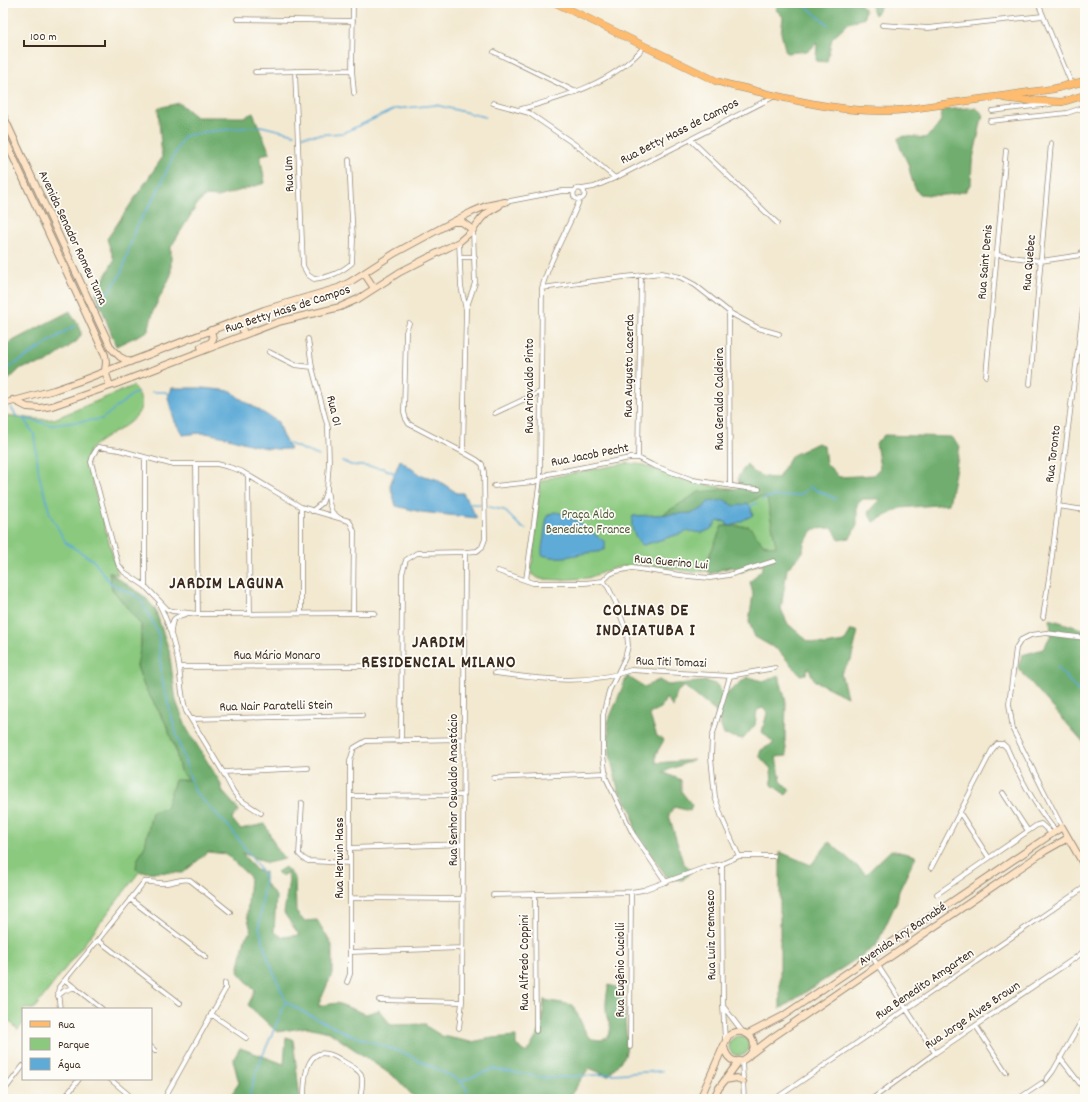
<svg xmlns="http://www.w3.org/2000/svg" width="1088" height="1102" viewBox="0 0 1088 1102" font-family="Dekko,sans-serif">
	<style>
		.green { fill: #8bc97f; stroke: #637a4e }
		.forest { fill: #70ad6e; stroke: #566c46 }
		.water { fill: #5eabd7; stroke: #4c6a7a }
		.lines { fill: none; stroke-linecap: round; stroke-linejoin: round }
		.stream { stroke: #5eabd7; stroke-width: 1.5 }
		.street-casing { stroke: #978a78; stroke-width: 5.5 }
		.secondary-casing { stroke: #978a78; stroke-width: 8 }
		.primary-casing { stroke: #978a78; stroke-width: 8 }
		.street { stroke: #fff; stroke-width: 4 }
		.secondary { stroke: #fee4c6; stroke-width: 6 }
		.primary { stroke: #fdbc70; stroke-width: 7 }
		.labels { text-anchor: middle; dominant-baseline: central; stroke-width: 3.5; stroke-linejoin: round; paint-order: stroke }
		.street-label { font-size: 13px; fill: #3b2a1e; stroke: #fdfcf7 }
		.park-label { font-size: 13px; fill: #535a3b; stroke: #fdfcf7 }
		.district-label { font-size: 17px; font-weight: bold; letter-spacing: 1px; fill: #3b2a1e; stroke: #fdfcf7 }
	</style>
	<rect width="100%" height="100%" fill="#fdfcf7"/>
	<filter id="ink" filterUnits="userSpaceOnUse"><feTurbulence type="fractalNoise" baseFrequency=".025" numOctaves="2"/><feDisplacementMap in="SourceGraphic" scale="8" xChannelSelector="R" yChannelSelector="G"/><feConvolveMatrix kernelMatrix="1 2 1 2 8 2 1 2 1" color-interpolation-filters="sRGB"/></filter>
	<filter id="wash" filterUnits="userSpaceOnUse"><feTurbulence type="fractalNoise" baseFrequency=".012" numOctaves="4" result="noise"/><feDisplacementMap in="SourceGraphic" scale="16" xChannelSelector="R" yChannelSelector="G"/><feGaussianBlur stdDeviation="0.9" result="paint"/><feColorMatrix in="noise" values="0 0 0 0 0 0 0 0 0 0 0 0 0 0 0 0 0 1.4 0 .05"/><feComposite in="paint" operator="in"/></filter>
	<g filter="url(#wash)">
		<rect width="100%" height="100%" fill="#f3e9d1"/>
		<path class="green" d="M133 386C135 389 139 393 140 397 149 423 103 433 90 450 88 453 88 459 87 462L118 575 109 572 112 589 141 625V645L137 666 144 686 165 722 175 748 180 771 190 780 175 781 166 808 152 812 145 846 140 854 136 868 140 871 34 1009H23V1024L18 1030 3 1014V415C20 416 37 421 54 419Z
			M628 463 644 465 670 476 699 484 761 492 770 504 786 551 725 569 694 572 640 564 614 568 588 578 560 580 540 579 531 574 540 482 553 477Z
			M729 1046a10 10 0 1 1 20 0a10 10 0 1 1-20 0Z"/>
		<path class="forest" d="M778 3H860L865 10 864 18 848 23 832 38 827 62 816 61 817 43 809 51 786 53 781 33 783 17 776 10Z
			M870 3H883L875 15Z
			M179 103 196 117H244L253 113 270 153 260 155 265 183 218 197 206 196 198 203 171 247V275L154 309 148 331 116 346 96 293 114 260 107 239 162 158 158 108Z
			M967 108H976L983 114 972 163 971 183 966 191C947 196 939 196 919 194 912 185 911 175 908 164 904 154 899 149 898 138L906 136 925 138C934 131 944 123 941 110Z
			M70 311C72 321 81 320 81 335L77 341 46 363 21 368 3 385V346Z
			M884 435 951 437 960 446 949 504 901 508 873 522 868 512 880 499H863L857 504V525L850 538 839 540 833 528 814 529 804 543 803 552 787 569 781 609 788 624 808 641 825 645 844 642 851 630 858 631 851 660 841 673 847 697 815 681 808 668 806 674 800 675 778 650 755 637 749 622 753 594 750 582 762 569 763 562 742 572 730 566 711 574 704 568 722 526H749L763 544 776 547 767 498 760 497 734 511 692 518H657L699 492 740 488 738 477 747 464C753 476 766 478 778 478L791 456 818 443 824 446 826 463 839 477 873 475 880 468 876 443Z
			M109 572 145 597 155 609 169 650 176 701 187 729 220 782 223 792 239 810 232 819 240 829 265 824 278 851 285 859 267 863 242 853 256 870 265 872V883L276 896 274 932 283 937 299 935 284 913 289 879 287 873 281 876 277 872 285 867 295 878 296 912 304 921 317 920 332 945V974L318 1006 337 1003 366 1014 379 1010 391 1025 426 1024V1026L442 1036 471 1042 492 1038 516 1036V1045L527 1053 542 1027 544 1000 573 1005 586 1033 592 1039 601 1040 609 1036C612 1024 610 1027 607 1017 605 1009 606 994 609 985L623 989 627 1045 625 1056 608 1076 589 1068 568 1099H416L397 1079 329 1032 307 1027 277 1032 248 1005 255 991 238 972 245 938 251 931 247 915 250 877 226 854 208 852 183 873 141 872 136 868 137 860 145 846 152 812 166 808 175 780H189L180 771 175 748 165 722 144 686 137 666 141 645V625L112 589Z
			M1050 619 1085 630V744L1018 668 1022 655 1043 649 1051 635Z
			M627 676 644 687 659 680 668 685 707 681 717 685 724 696 747 677 764 681 779 676 786 702 785 740 787 756 776 757 781 781 790 790 786 795 772 785 771 769 759 756 761 750 774 743 762 732 767 713 763 708 757 710 755 725 743 739 724 735 716 712 684 686 677 692 673 707 666 698 661 708 649 713 657 736 664 740 656 754V763L694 760 663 772 681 780V791L692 805 690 811 674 807 669 815 683 863 692 870 683 880 668 879 635 831 632 811 618 789 610 756 608 722Z
			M829 842 866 874 891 850 916 856 899 891 897 901 876 946 780 1009V852L811 865Z
			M286 1037 293 1039 300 1099H228L239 1083 233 1060 240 1048 284 1064Z"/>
		<path class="water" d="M172 388H202L232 391 238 397 278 422 282 435 290 449C259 451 240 439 211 434 202 432 192 434 183 435L175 422 168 398Z
			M400 460 420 475 436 479 457 493H463L477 518 421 512 396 506 390 485Z
			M725 500C733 506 736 508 746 503L750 505 753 515 732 526 727 525 726 522 718 521 711 529 702 533 689 531 644 545 640 544C635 536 629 526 633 516L692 513 702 509 708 502Z
			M554 512C574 514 589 531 605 542V549C600 553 593 552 586 553 570 556 558 560 542 555V548L547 516Z"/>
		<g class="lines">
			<path class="stream" d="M802 3 828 25
				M302 136 343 133 395 109 436 105 485 117
				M99 305 121 274 136 227 156 195 170 163 184 136 205 132 261 126 294 134
				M3 374 7 369 74 326
				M3 387 5 389 6 395
				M152 392H166L171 396
				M10 406 17 417 52 425 102 419 133 394 138 393
				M23 418 34 434 39 475 50 514 66 543 93 560 110 583 140 598 158 633 162 680 177 737 195 792 231 829 265 876 259 927 268 959 286 1002 259 1064 248 1099
				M285 442 319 456
				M342 461 351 465 383 468 396 474
				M762 500 769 497 800 495 810 487 836 499
				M468 503 480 505
				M750 506 757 503
				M489 507 504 510 521 527 526 529
				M1057 667 1085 699
				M286 1002 305 1013 348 1034 404 1053 461 1081 473 1099
				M462 1081 493 1069 547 1078 662 1071"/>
		</g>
	</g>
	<g filter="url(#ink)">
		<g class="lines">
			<g class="street-casing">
				<path id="street" d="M353 3 352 70 354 93
					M1038 3 1072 85
					M237 19 353 21
					M882 25 928 28 1043 16
					M494 52 576 92
					M295 71 303 266 308 275 314 279C330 277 340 273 352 263L353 240 349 160
					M255 72 352 70
					M493 103 529 113 580 148 615 178
					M518 110C564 97 612 84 644 47
					M992 111 1051 104
					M990 121 1067 113 1085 107
					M691 140 777 223
					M573.5 194a5.5 5.5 0 1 1 11 0a5.5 5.5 0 1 1-11 0Z
					M582 189 594 187 615 178 775 96
					M505 202 562 191H574
					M459 242 461 286 466 310 463 452
					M1085 249 1082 251 1081 255 1085 261
					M998 255 1041 261 1081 255
					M460 257H475
					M542 288 624 277 662 273 680 277 695 285 732 314 758 328 779 334
					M466 309 475 283 473 230
					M729 311 730 486
					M308 339 312 367 328 428 329 462 327 489 329 503 332 512 338 517
					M269 352 295 365 312 367
					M986 376 1006 150
					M1030 384 1051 143
					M495 413 540 392
					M145 457V586
					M638 458 641 275
					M196 464 198 614
					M248 476 250 613
					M494 486 534 482 548 474 630 458H638L652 465 693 480 746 488 759 489
					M1058 506 1085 510
					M312 511 322 503 326 492
					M498 571 533 583H585L603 581 610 574 617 571 632 568 687 576 710 578 729 575 774 561
					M526 580 540 479 542 288C550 257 568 230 580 199
					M603 581 608 587 616 603 627 633 628 646 625 658 609 691 603 715V755L606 778 633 834 666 882
					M159 604C169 623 175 646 179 667 181 682 181 696 186 711L223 772 233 791 239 799 261 813
					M353 612 354 531 351 524 349 521 301 507 241 471 229 467 217 464H170L119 450 98 447 93 455 91 462 118 564 124 572 145 586 167 609 172 611 198 614 375 613
					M301 613V507
					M1043 617 1051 564 1085 293
					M171 632C172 619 173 617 186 614
					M179 667 376 666
					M495 673C541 679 587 686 631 670L730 676 775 668
					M730 676 712 737 711 758 715 797 722 818 739 856
					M191 719 362 715
					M401 741 402 574 406 560 417 553 465 552 477 551 482 547 485 539 484 472 482 464 477 460 463 452 409 424 406 419 404 412 406 332 409 323
					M223 772 308 768
					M494 778 606 773
					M1003 793 1028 831
					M350 796 464 795
					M302 803 299 854 303 858 308 861 350 863
					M960 813 989 858 1037 825 1041 824 1052 834
					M1062 827 1013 730 1009 704 1016 648 1021 640 1031 635 1046 633 1085 638
					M350 848 463 844
					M722 864 723 1006 725 1040
					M931 868 992 750 997 744H1003L1007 748C1020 778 1035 807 1056 831
					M535 894 536 1031
					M937 894 989 858
					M493 895 631 892 643 890 704 868 722 864 739 856H774
					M350 898 463 899
					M130 899 206 957
					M98 940 180 1003
					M350 952 462 948
					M871 955 935 1053
					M65 980 102 1009
					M347 982 350 974V761L354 748 366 741 464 739
					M58 996 64 991 75 987
					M379 1000 462 1002
					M723 1006 742 1031
					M60 1009 58 992 59 987 98 940 144 882C151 881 159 884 167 883 175 882 182 878 190 880L230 912
					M211 1014 246 1038
					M976 1026 1006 1072
					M459 1028 462 1002 465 552
					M151 1047 155 1051
					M630 1047 631 892
					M1060 1058 1085 1090
					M742 1061 744 1099
					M110 1079 129 1095 127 1099
					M1046 1080 1053 1071 1085 1015
					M3 1092 23 1066
					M64 1099 79 1079
					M164 1099 225 990V983
					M304 1099C304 1075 307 1038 341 1060 347 1064 357 1068 361 1074 364 1081 361 1092 360 1099
					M775 1099 1085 887
					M872 1099 935 1053 1078 956 1085 950
					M1018 1099 1042 1083"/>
			</g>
			<g class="secondary-casing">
				<path id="secondary" d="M3 115 111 348 120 357 130 362
					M3 135 105 355 106 362 105 371 110 386
					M454 222H462L473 230
					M364 273 374 288
					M244 335 241 323 247 319
					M201 347 211 342 213 339 211 330
					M13 400 27 407 40 408 52 406 116 384 278 322 340 307 358 299 400 272 459 242 473 230 481 219 487 213 499 206
					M3 404 54 390 83 380 264 310 338 288 350 282 395 253 443 227 472 212 486 206 505 202
					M748 1034 783 1016 1062 827 1085 867
					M752 1053 773 1037 1045 851 1068 838
					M725 1080 737 1078 743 1082
					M700 1099 728 1036C733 1032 738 1030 745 1033 771 1045 732 1081 724 1047
					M713 1099 719 1088 739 1061"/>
			</g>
			<g class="primary-casing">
				<path id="primary" d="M556 3 716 81 730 85C787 98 843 115 902 110L1053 89 1085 81
					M1004 98 1021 100 1062 102 1085 95"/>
			</g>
			<use href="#street" class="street"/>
			<use href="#secondary" class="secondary"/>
			<use href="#primary" class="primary"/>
		</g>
	</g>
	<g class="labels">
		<g class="street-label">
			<text transform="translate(680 132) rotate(-27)">Rua Betty Hass de Campos</text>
			<text transform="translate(290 174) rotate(-92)">Rua Um</text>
			<text transform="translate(72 238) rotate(65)">Avenida Senador Romeu Tuma</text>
			<text transform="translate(986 262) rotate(-85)">Rua Saint Denis</text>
			<text transform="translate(1030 263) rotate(-85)">Rua Quebec</text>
			<text transform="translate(288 310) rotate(-18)">Rua Betty Hass de Campos</text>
			<text transform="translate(630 366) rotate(-89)">Rua Augusto Lacerda</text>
			<text transform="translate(530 386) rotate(-90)">Rua Ariovaldo Pinto</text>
			<text transform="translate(720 399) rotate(-90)">Rua Geraldo Caldeira</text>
			<text transform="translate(333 411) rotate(77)">Rua 01</text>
			<text transform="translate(1054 454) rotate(-83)">Rua Toronto</text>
			<text transform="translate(590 456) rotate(-11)">Rua Jacob Pecht</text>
			<text transform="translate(671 563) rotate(5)">Rua Guerino Lui</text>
			<text x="277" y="656">Rua Mário Monaro</text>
			<text transform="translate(671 663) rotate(2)">Rua Titi Tomazi</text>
			<text transform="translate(276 707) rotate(-1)">Rua Nair Paratelli Stein</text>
			<text transform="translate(454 790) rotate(-90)">Rua Senhor Oswaldo Anastácio</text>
			<text transform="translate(340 858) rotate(-90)">Rua Herwin Hass</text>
			<text transform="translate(712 935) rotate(-91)">Rua Luiz Cremasco</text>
			<text transform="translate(903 935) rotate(-34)">Avenida Ary Barnabé</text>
			<text transform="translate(525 963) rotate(-90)">Rua Alfredo Coppini</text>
			<text transform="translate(621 970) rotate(-90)">Rua Eugênio Cuciolli</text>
			<text transform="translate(925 985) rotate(-34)">Rua Benedito Amgarten</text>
			<text transform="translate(973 1016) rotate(-34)">Rua Jorge Alves Brown</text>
		</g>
		<g class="park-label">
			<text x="588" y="515">Praça Aldo<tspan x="588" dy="15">Benedicto France</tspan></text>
		</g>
		<g class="district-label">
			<text x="227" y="585">JARDIM LAGUNA</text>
			<text x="646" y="612">COLINAS DE<tspan x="646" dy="20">INDAIATUBA I</tspan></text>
			<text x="439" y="644">JARDIM<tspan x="439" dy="20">RESIDENCIAL MILANO</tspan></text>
		</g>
	</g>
	<rect width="1088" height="1102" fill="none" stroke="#fdfcf7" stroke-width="16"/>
	<rect x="22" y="1008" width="130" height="72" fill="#fdfcf7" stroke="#afa8a0"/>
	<rect x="30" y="1021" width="20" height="6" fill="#fdbc70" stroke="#afa8a0"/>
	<text x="58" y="1028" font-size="12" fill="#3b2a1e">Rua</text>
	<rect x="30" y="1038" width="20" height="12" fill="#8bc97f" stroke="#afa8a0"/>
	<text x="58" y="1048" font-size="12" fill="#3b2a1e">Parque</text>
	<rect x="30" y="1058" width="20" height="12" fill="#5eabd7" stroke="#afa8a0"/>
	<text x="58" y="1068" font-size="12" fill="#3b2a1e">Água</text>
	<path d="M24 40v6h81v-6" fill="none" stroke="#3b2a1e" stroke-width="2"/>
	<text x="30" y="40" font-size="12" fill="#3b2a1e" stroke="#fdfcf7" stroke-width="3" paint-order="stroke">100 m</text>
</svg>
